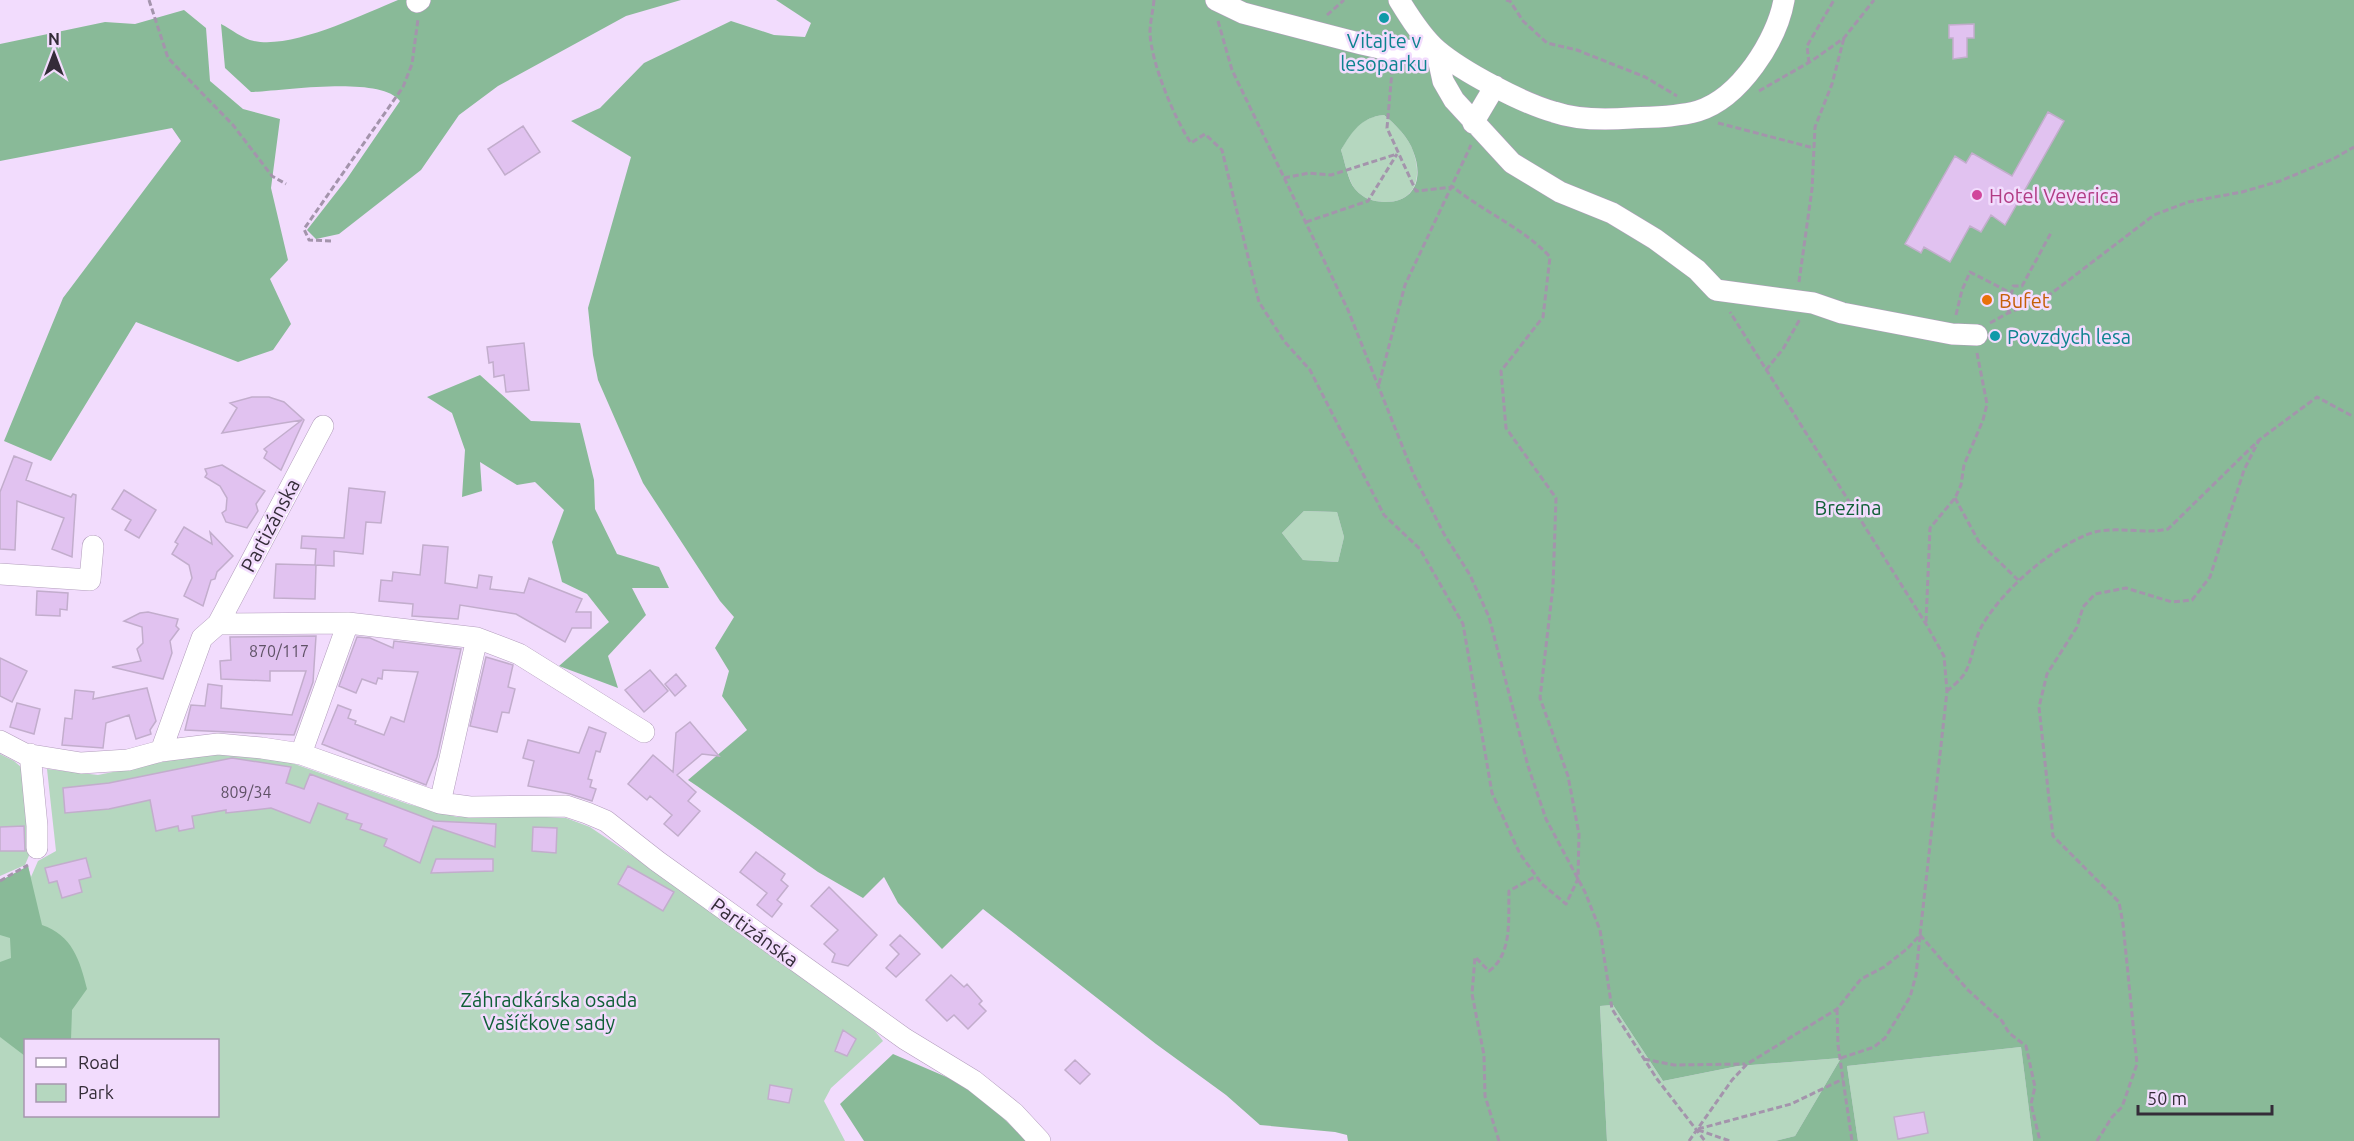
<svg xmlns="http://www.w3.org/2000/svg" width="2354" height="1141" viewBox="0 0 2354 1141" font-family="Ubuntu,sans-serif">
	<style>
		.green { fill: #b5d7bf; fill-rule: evenodd }
		.forest { fill: #89ba98; fill-rule: evenodd }
		.building { fill: #e1c2f0; stroke: #c2adcc; stroke-width: 1.5 }
		.lines { fill: none; stroke-linecap: round; stroke-linejoin: round }
		.minor-casing { stroke: #b29dbc; stroke-width: 22 }
		.path { stroke: #a494ac; stroke-width: 3; stroke-dasharray: 6 3; stroke-linecap: butt }
		.minor { stroke: #fff; stroke-width: 21 }
		.culture-dot { fill: #0f9aa8; stroke: #f2dcfd; stroke-width: 2 }
		.hotel-dot { fill: #d1479c; stroke: #f2dcfd; stroke-width: 2 }
		.food-dot { fill: #e8710a; stroke: #f2dcfd; stroke-width: 2 }
		.labels { text-anchor: middle; dominant-baseline: central; stroke-width: 5; stroke-linejoin: round; paint-order: stroke }
		.number-label { font-size: 16px; fill: #5f5266 }
		.culture-label { font-size: 20px; fill: #0d838f; stroke: #f2dcfd }
		.hotel-label { font-size: 20px; fill: #b23c85; stroke: #f2dcfd; text-anchor: start }
		.food-label { font-size: 20px; fill: #c56008; stroke: #f2dcfd; text-anchor: start }
		.park-label { font-size: 20px; fill: #0f5f36; stroke: #f2dcfd }
		.street-label { font-size: 20px; fill: #342c38; stroke: #f2dcfd }
	</style>
	<rect width="100%" height="100%" fill="#f2dcfd"/>
	<path class="green" d="M1384 115C1395 124 1409 138 1413 151 1423 178 1415 203 1384 202 1371 201 1364 199 1355 189 1348 180 1345 162 1341 150 1352 131 1361 117 1384 115Z
		M1304 511 1337 512 1344 537 1338 562 1303 560 1282 533Z
		M217 751 272 756 408 804 457 817 508 815 566 818 590 827 733 924 875 1031 883 1041 831 1088 824 1101 845 1141H0V881L28 866 31 877 38 861 56 851 47 769 98 775ZM26 1040H218V1116H26Z
		M0 754 14 761 28 773 33 846 25 865 0 876Z
		M1613 1005 1663 1081 1738 1066 1841 1058 1795 1136 1775 1141H1607L1600 1006Z
		M2021 1047 2033 1141H1858L1847 1066Z"/>
	<path class="forest" d="M398 0H681L626 16 498 86 459 115 421 170 339 234 316 239 307 230 346 180 400 101C380 75 283 91 251 92L225 68 221 24C231 29 243 39 254 41 293 49 361 15 398 0Z
		M776 0H2354V1141H2033L2021 1047 1847 1066 1858 1141H1775L1795 1136 1841 1058 1738 1066 1663 1081 1613 1005 1600 1006 1607 1141H1348L1347 1135 1335 1132 1260 1125 1226 1095 1156 1044 983 909 942 949 898 903 884 877 863 898 818 872 697 786 688 780 747 730 722 696 729 671 715 648 734 617 720 601 643 483 598 380 593 355 588 308 631 157 571 121 600 108 644 63 731 21 774 35 805 37 811 23ZM1384 115C1395 124 1409 138 1413 151 1424 178 1415 203 1384 202 1371 201 1364 199 1355 189 1348 181 1345 162 1341 150 1352 132 1361 117 1384 115ZM1304 511 1337 512 1344 537 1338 562 1303 560 1282 533Z
		M184 10 206 28 210 81 243 109 280 119 271 188 288 260 270 279 291 324 273 350 238 362 136 322 51 461 4 441 63 298 181 141 172 128 0 161V44L105 22 135 24Z
		M480 375 531 421 580 423 594 480 595 509 617 554 659 567 669 588H632L646 615 608 656 618 688 559 666 609 622 587 594 562 582 552 542 564 510 535 482 517 485 480 462 482 491 462 497 465 450 452 413 427 397Z
		M28 866 42 925C72 935 80 960 87 989L72 1010 71 1040H26L25 1056 0 1037V962L11 958 10 938 0 935V881Z
		M893 1054 972 1088 1027 1141H864L840 1104Z"/>
	<path class="building" d="M1974 24V38H1967V57L1953 59V38H1949V25Z
		M2048 112 2064 121 2005 225 1991 215 1981 232 1970 226 1950 262 1924 247 1921 253 1905 244 1955 156 1966 163 1972 153 2012 176Z
		M523 126 540 152 505 175 488 149Z
		M524 343 529 390 506 392 504 375 494 377 493 362 489 363 487 347Z
		M252 397H269L284 402 304 420 281 470 264 458 267 452 264 449 302 420 222 433 237 408 230 403Z
		M14 456 32 463 26 480 71 497 73 494 76 495 72 557 52 549 64 518 17 501 15 550 0 549V492Z
		M222 465 265 491 256 504 258 511 247 528 226 522 222 513 226 510 227 498 220 486 205 477 207 474 205 469Z
		M349 488 385 492 381 523 366 522 363 554 334 551V566L316 565 315 599 274 598 276 564 315 565 316 549 301 548 302 536 344 538Z
		M124 490 156 510 139 538 125 530 131 520 112 509Z
		M184 527 212 544 210 532 233 556 217 572 215 579 211 580 203 606 184 596 192 578 189 565 172 554 178 544 175 542Z
		M423 545 448 547 445 583 477 588 479 575 492 577 490 589 524 593 529 578 582 599 576 612H591V628H572L565 642 516 614 460 605 458 619 412 616 413 604 379 601 381 580 392 581 393 572 420 575Z
		M37 591 68 593 67 610 60 609V616L36 615Z
		M148 612 178 619 176 626 179 629 170 641 172 653 163 679 112 667 141 661 137 649 143 643 142 627 124 621 140 613Z
		M316 636 313 682 294 735 185 730 191 705 205 706 208 684 222 686 221 708 292 715 306 671H270V681L221 679 220 661 231 660 230 637Z
		M357 637 370 638 393 648 394 641 461 649 437 757 426 785 322 744 338 705 351 710 348 718 356 721 355 724 384 735 391 717 404 722 418 672 383 670 382 679 378 678 376 684 362 679 356 693 339 686Z
		M486 657 513 665 508 687 515 689 509 713 502 712 497 732 470 726Z
		M0 658 27 671 12 702 0 696Z
		M650 670 668 691 644 712 625 690Z
		M676 674 686 686 675 696 665 684Z
		M147 688 156 721 150 730 151 734 136 739 129 715 106 723 103 748 62 745 65 718 72 719 75 690 94 692 93 699Z
		M17 703 40 709 34 734 10 727Z
		M690 722 719 756 702 754 677 775 696 792 688 801 700 811 678 836 664 824 672 815 650 796 647 800 628 784 653 755 673 772 676 733Z
		M589 727 606 733 600 752 596 751 588 779 592 780 590 787 596 789 592 801 570 794 528 786 534 761 523 758 528 740 579 753Z
		M232 758 291 767 286 783 304 789 310 774 434 821 496 824 495 847 433 826 420 863 384 846 387 839 360 829 362 824 346 819 348 814 318 803 310 823 271 808 226 813V810L192 816 194 828 179 831 178 826 156 831 150 800 109 809 65 813 63 788 109 783Z
		M24 826 25 851H0V827Z
		M533 827 557 828 556 853 532 851Z
		M756 852 785 874 781 880 788 886 777 900 782 904 772 917 757 905 767 893 740 872Z
		M86 858 91 877 79 880 82 892 62 898 57 881 49 883 45 868Z
		M436 859H493V871L431 873Z
		M628 866 674 892 663 911 618 884Z
		M829 887 877 935 848 966 832 962 835 954 824 944 838 930 811 906Z
		M900 935 920 954 896 977 886 968 899 954 890 945Z
		M951 975 964 987 967 984 982 1001 979 1004 986 1011 968 1029 954 1015 947 1021 926 1000Z
		M843 1030 856 1039 847 1056 835 1051Z
		M1075 1060 1090 1074 1080 1084 1065 1070Z
		M770 1085 792 1089 789 1103 768 1099Z
		M1924 1112 1928 1133 1898 1139 1894 1117Z"/>
	<g class="lines">
		<g class="minor-casing">
			<path id="minor" d="M1216 0 1243 13 1362 44 1393 51 1436 49
				M1399 0C1410 18 1422 37 1437 50 1463 72 1522 103 1554 112 1577 120 1606 120 1631 118 1653 117 1677 117 1698 111 1740 98 1777 40 1784 0
				M417 2 420 0
				M1436 49 1443 81 1454 100 1512 163 1560 192 1612 213 1655 239 1697 270 1716 290 1813 303 1842 313 1952 334 1977 335
				M1473 123 1495 86
				M0 574 90 580 93 546
				M218 624 348 623 477 638 519 654 644 732
				M0 741 25 754 81 763 128 760 161 751 218 744 262 748 301 754 440 803 470 807 566 806 587 813 606 821 657 861 905 1039 974 1081 1014 1113 1040 1141
				M161 751 202 638 218 624 323 426
				M30 754 37 826V848
				M301 754 348 623
				M440 803 477 638"/>
		</g>
		<path class="path" d="M149 0 168 58 233 125 272 176 286 184
			M1154 0C1153 11 1150 22 1150 33 1151 62 1174 118 1191 143L1205 134 1222 150 1259 302 1284 341 1310 370 1384 515 1420 549 1463 624 1492 793 1520 854 1542 884 1566 904 1578 879 1579 834 1568 776 1540 698 1553 586 1556 498 1506 428 1501 371 1543 317 1550 257C1525 229 1484 212 1453 187L1416 191 1387 128 1392 71
			M1506 0 1510 1 1523 21 1547 43 1577 50 1645 77 1677 96
			M1327 15 1344 0
			M1218 21 1232 70 1348 310 1413 473 1444 534 1470 575 1489 617 1528 766 1546 819 1585 892 1600 930 1612 1009 1657 1079 1705 1141
			M1809 63 1807 46 1834 0
			M1759 91 1813 60 1844 38 1874 0
			M1718 123 1814 148
			M1284 178 1309 173 1331 175 1397 154
			M1306 222 1368 201 1397 154
			M331 241 309 240 304 229 403 87 412 64 418 19
			M1799 282 1812 189 1815 127 1832 84 1844 38
			M2008 313 2013 286H2022L2052 231
			M1956 315 1962 290 1970 272 2011 293
			M1990 323 2008 313 2044 299 2154 215 2188 202 2242 192 2280 181 2333 159 2354 147
			M1766 370 1783 349 1800 319
			M1379 384 1405 285 1471 145
			M1955 498 1979 542 2018 580
			M1926 622 1930 528 1955 498 1961 485 1964 465 1983 420 1987 404 1977 353
			M1947 691C1953 686 1962 679 1966 671 1973 657 1974 639 1983 624 2004 589 2048 551 2086 535 2111 524 2141 535 2168 529L2259 440 2317 397 2354 417
			M0 881 28 865
			M1920 935 1967 989 2002 1021 2009 1033 2026 1046 2035 1087 2031 1104 2040 1141
			M1837 1009 1838 1045 1852 1141
			M1841 1058 1874 1047 1885 1038 1910 997 1916 975 1920 936
			M1644 1059 1674 1065 1745 1064
			M1698 1129 1791 1104 1843 1079
			M1698 1130 1730 1141
			M1499 1141 1485 1096 1484 1055 1472 994 1475 957 1489 971C1513 954 1508 917 1509 891L1536 876
			M1689 1141 1732 1080 1747 1064 1837 1009 1861 979 1884 967 1908 948 1920 935 1947 691 1944 656 1926 624 1730 312
			M2097 1141 2112 1117 2122 1107 2137 1064 2123 924 2119 902 2053 836 2039 707 2047 674 2077 627 2083 607 2095 594 2126 588 2172 602 2192 600 2210 577 2244 470 2259 440"/>
		<use href="#minor" class="minor"/>
	</g>
	<g class="culture-dot">
		<circle cx="1384" cy="18" r="6"/>
		<circle cx="1995" cy="336" r="6"/>
	</g>
	<circle class="hotel-dot" cx="1977" cy="195" r="6"/>
	<circle class="food-dot" cx="1987" cy="300" r="6"/>
	<g class="labels">
		<g class="number-label">
			<text x="279" y="651">870/117</text>
			<text x="246" y="792">809/34</text>
		</g>
		<g class="culture-label">
			<text x="1384" y="40">Vitajte v<tspan x="1384" dy="23">lesoparku</tspan></text>
			<text x="2007" y="336" text-anchor="start">Povzdych lesa</text>
		</g>
		<g class="hotel-label">
			<text x="1989" y="195">Hotel Veverica</text>
		</g>
		<g class="food-label">
			<text x="1999" y="300">Bufet</text>
		</g>
		<g class="park-label">
			<text x="1848" y="507">Brezina</text>
			<text x="549" y="999">Záhradkárska osada<tspan x="549" dy="23">Vašíčkove sady</tspan></text>
		</g>
		<g class="street-label">
			<text transform="translate(270 525) rotate(-62)">Partizánska</text>
			<text transform="translate(755 932) rotate(36)">Partizánska</text>
		</g>
	</g>
	<rect x="24" y="1039" width="195" height="78" fill="#f2dcfd" stroke="#a696ae" stroke-width="1.5"/>
	<rect x="36" y="1058" width="30" height="9" fill="#ffffff" stroke="#a696ae" stroke-width="1.5"/>
	<text x="78" y="1069" font-size="18" fill="#342c38">Road</text>
	<rect x="36" y="1084" width="30" height="18" fill="#b5d7bf" stroke="#a696ae" stroke-width="1.5"/>
	<text x="78" y="1099" font-size="18" fill="#342c38">Park</text>
	<g transform="translate(54 54)" stroke="#f2dcfd" stroke-width="4.5" paint-order="stroke">
	<path d="M0-4.5L10 22L0 15L-10 22Z" fill="#342c38"/>
	<text y="-9" font-size="16" font-weight="bold" text-anchor="middle" fill="#342c38">N</text>
	</g>
	<path d="M2138 1105v9h134v-9" fill="none" stroke="#342c38" stroke-width="3"/>
	<text x="2147" y="1105" font-size="18" fill="#342c38" stroke="#f2dcfd" stroke-width="4.5" paint-order="stroke">50 m</text>
</svg>
